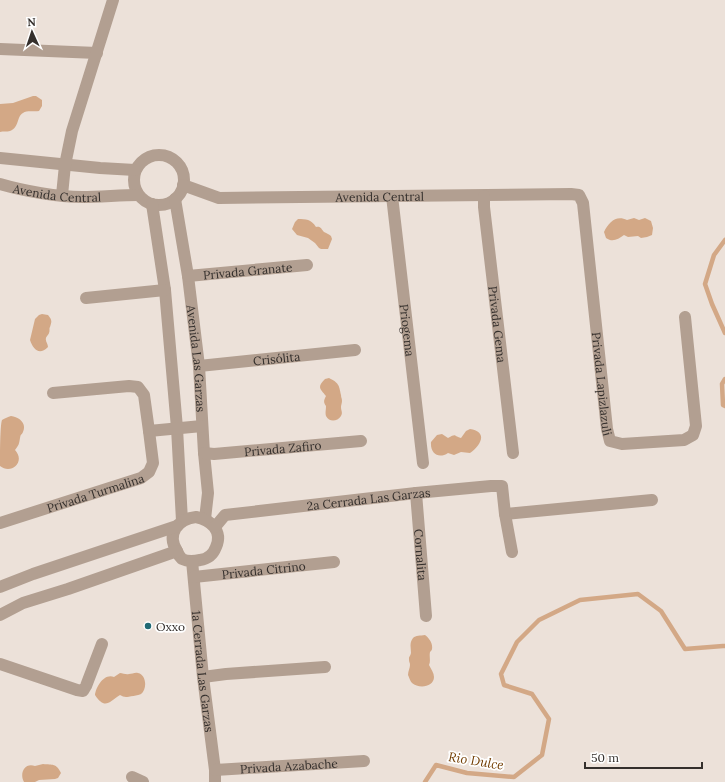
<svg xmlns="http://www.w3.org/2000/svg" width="725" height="782" viewBox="0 0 725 782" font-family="Lora,serif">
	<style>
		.water { fill: #d3a886 }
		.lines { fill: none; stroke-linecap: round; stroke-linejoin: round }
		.stream { stroke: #d3a886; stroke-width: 4.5 }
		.minor { stroke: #b29f91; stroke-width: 12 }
		.poi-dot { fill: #206974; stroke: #fff; stroke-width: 1.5 }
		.labels { text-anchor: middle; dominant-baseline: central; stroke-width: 3.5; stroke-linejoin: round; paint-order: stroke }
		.street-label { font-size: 12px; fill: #342f2c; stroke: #fff }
		.poi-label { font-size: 12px; fill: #342f2c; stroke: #fff; text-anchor: start }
		.water-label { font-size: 13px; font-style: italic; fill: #733e03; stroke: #fff }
	</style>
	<rect width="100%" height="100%" fill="#ece1d9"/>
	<path class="water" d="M33 96H36L42 100V106L39 111C34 112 27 110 23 113 16 117 20 127 10 131 7 132 3 131 0 132V104L13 103Z
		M634 218 639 220 645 218 651 221 653 228 652 235 647 237 641 238 638 236 628 237 624 235C618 239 613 243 606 238L604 232C609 222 616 215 627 220Z
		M298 219C306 219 311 219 316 227 321 226 321 229 324 232 326 233 329 234 331 236L332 239 328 249H321L319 248 315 243 308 238 297 235 292 229 295 222Z
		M42 314 48 315C52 320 52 321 50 327 49 328 50 331 49 333 49 334 46 337 46 338 45 341 48 344 48 347 39 356 33 349 30 340L35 319 39 315Z
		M329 378C339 383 339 385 341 395 341 398 342 398 342 401 342 403 341 405 341 407 341 411 343 412 341 416 337 422 329 422 326 416 325 413 326 410 326 406 323 402 324 400 326 396 321 389 316 388 325 379Z
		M11 416C19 417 27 423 23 432 21 436 21 433 20 438 19 444 19 445 15 450 26 462 11 475 0 466 0 457 0 425 2 420 5 418 8 417 11 416Z
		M470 429C489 432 480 446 470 453L461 452 454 455 448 453C439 459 430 454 431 442L437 435 442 434 448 438C457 433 453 436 461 438L466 431Z
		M425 635C429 638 433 643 432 649 432 650 431 651 430 652 429 657 431 661 429 665 431 669 434 673 434 677 434 687 419 689 412 683 410 681 409 677 408 675 408 671 410 668 410 665 410 662 409 663 409 659 409 656 410 657 411 653 411 648 409 643 413 638 416 635 420 636 425 635Z
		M120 673C123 673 126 675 129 674 132 674 135 672 138 673 147 675 147 690 141 694 139 695 128 697 126 697 124 697 122 696 120 695 109 702 105 710 95 695 96 687 104 673 114 677Z
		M43 764C53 765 56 763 61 773L58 778 55 779 39 780 35 782H24C19 773 25 762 35 766Z"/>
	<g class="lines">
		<path class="stream" d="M725 240 714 255 705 284 712 304 725 333
			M725 379 722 384 723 405 725 406
			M425 782 436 765 467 773 514 777 542 755 549 719 532 694 504 685 501 674 517 642 539 620 580 600 638 594 661 611 685 649 723 646H725"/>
		<g class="minor">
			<path d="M0 49 97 53"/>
			<circle cx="159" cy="180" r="25"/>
			<path d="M0 158 100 168 135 170"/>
			<path id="s1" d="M0 184C24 191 58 197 82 197 101 197 120 195 138 195"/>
			<path id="s2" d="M183 185 219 198 571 194 579 195 583 203 607 429 610 441 622 444 684 440 693 435 696 426 685 317"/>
			<path d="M62 195 65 165 72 131 113 0"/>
			<path id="s3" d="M392 196 423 463"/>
			<path id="s4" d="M484 196V207L513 453"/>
			<path id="s5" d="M175 199 188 276 199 366 204 453 208 493 205 519"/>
			<path d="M152 204 165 290 177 428 182 521"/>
			<path id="s6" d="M188 276 307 265"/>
			<path d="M86 298 165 290"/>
			<path id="s7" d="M199 366 355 350"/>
			<path d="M149 431 202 426"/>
			<path id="s8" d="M204 453 214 454 361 441"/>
			<path id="s9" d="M416 493 426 616"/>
			<path d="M505 514 652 500"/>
			<path d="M196 517C211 520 223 531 216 547 213 555 208 559 200 560 195 561 188 562 182 559 180 557 178 554 177 551 166 534 178 519 196 517Z"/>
			<path id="s10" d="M0 523 141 478 149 472 153 463 149 431 144 395 138 387 129 386 53 393"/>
			<path id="s11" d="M215 527 225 515 416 493 491 486H502L505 514 512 552"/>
			<path id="s12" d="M192 561 203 677 215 770V782"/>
			<path id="s13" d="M194 577 334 562"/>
			<path d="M0 587 33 574 177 526"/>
			<path d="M0 615 23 603 68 589 177 551"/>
			<path d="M0 664 77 690 83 691 86 686 102 644"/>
			<path d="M203 677 226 674 325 667"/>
			<path id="s14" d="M215 770 364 761"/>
			<path d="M132 777 143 782"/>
		</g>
	</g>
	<circle class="poi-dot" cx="148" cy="626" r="4"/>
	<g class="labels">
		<g class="street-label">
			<text stroke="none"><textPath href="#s1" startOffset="58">Avenida Central</textPath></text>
			<text stroke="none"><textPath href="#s2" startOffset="199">Avenida Central</textPath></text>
			<text stroke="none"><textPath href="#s6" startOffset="60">Privada Granate</textPath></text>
			<text stroke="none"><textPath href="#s4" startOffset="129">Privada Gema</textPath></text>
			<text stroke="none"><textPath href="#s3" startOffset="135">Priogema</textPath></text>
			<text stroke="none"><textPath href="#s7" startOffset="78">Crisólita</textPath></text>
			<text stroke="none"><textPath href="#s5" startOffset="161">Avenida Las Garzas</textPath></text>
			<text stroke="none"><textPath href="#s2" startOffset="589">Privada Lapizlazuli</textPath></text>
			<text stroke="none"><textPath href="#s8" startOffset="79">Privada Zafiro</textPath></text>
			<text stroke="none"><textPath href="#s10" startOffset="100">Privada Turmalina</textPath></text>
			<text stroke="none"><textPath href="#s11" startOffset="160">2a Cerrada Las Garzas</textPath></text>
			<text stroke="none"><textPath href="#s9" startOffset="62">Cornalita</textPath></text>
			<text stroke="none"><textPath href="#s13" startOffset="70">Privada Citrino</textPath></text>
			<text stroke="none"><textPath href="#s12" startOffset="111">1a Cerrada Las Garzas</textPath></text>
			<text stroke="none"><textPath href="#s14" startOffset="74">Privada Azabache</textPath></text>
		</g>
		<g class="poi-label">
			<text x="156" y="626">Oxxo</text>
		</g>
		<g class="water-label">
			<text transform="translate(476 761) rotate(9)">Rio Dulce</text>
		</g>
	</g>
	<g transform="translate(32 32) rotate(357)" stroke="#ffffff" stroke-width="3" paint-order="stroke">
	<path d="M0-3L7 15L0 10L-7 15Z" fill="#342f2c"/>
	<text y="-6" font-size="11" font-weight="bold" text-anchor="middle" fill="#342f2c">N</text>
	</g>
	<path d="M585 762v6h117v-6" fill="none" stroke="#342f2c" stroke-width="2"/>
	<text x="591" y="762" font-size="12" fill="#342f2c" stroke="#ffffff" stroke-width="3" paint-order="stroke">50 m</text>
</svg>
